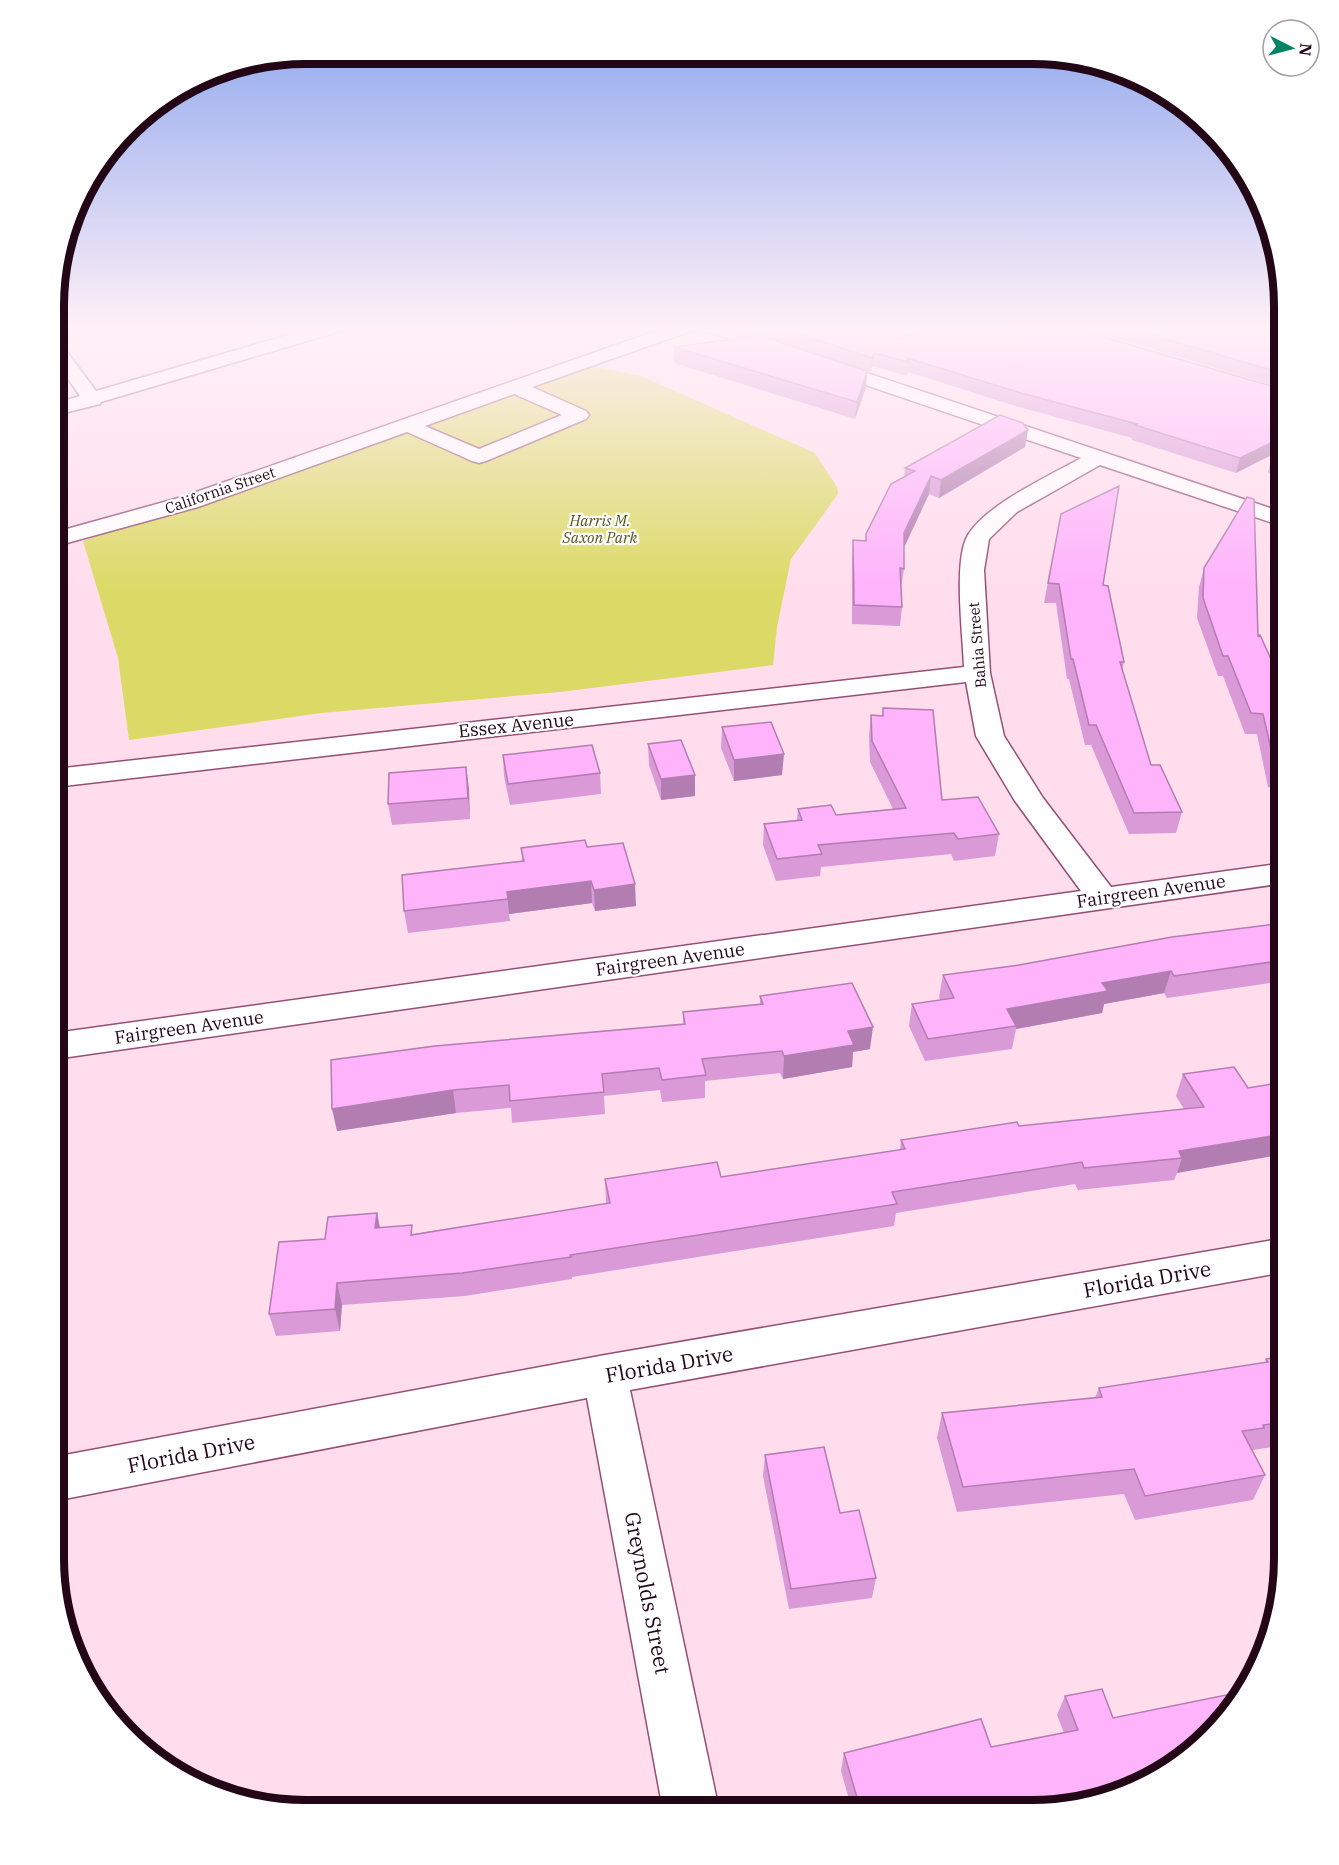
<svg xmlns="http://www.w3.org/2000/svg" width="1339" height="1865" viewBox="0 0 1339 1865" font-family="'IBM Plex Serif',serif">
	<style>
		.green { fill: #dcda67 }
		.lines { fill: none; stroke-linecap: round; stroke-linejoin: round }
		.minor-casing { stroke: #964e75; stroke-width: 3 }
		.minor { fill: #fff; fill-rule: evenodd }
		.wall { fill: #da9ad8 }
		.shaded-wall { fill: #b27db0 }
		.building { fill: #feb3fb; stroke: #b27db0; stroke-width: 1.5 }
		.labels { text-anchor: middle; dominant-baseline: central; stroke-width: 4.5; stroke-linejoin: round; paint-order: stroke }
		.far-street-label { font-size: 15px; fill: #230717; stroke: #fff }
		.far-park-label { font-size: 15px; font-style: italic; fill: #54531d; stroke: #fff }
		.street-label { font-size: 18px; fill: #230717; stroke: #fff }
		.near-street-label { font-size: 21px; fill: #230717; stroke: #fff }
		.rim { fill: none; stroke: #230717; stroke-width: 8 }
	</style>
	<rect width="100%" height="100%" fill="#ffdded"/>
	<path class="green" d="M592 366 641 376 815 453 837 487 838 494 791 559 777 627 773 665 560 692 321 713 129 740 118 658 83 541 258 483Z"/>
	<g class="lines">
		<g class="minor-casing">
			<path id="minor" d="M318 326H346L344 330 101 402 100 404 56 415V403L80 396 56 362V344L62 345 96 391Z
				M670 326H696L694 330 532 387 586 411 589 415 586 419 486 461 479 463 472 461 407 432 198 507 56 546V532L182 497ZM514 394 562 415 479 449 425 426Z
				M701 326H727L1285 513V527L1100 465 1017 512 989 539 984 570 990 673 1004 736 1043 798 1111 887 1285 863V883L55 1059V1033L1081 891 1015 801 976 736 966 682 55 787V769L964 667C963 636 953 559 968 535 987 504 1049 476 1081 458L703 330Z
				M1285 1238V1272L630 1390 719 1810H663L587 1398 54 1501V1457L605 1355Z"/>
		</g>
		<use href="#minor" class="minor"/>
	</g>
	<path class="wall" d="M760 326H893L899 339 1285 390V483L1268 472 1272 457 1274 454 1236 473 1132 440V438L1019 407 908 372 907 376 872 366 871 372 760 335Z
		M1074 326H1285V389Z
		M737 333 867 371 866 387 855 419 674 363V347L737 338Z
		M1025 447 939 498 929 494 904 547V569L901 588 902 607 900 626 852 624V559L853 540 866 541 904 478 905 468Z
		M1061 514 1103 585 1124 662 1122 670 1151 765 1182 812 1176 833 1129 834 1091 745H1085L1069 679H1067L1056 603H1044Z
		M1204 568 1258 636 1285 690V802L1282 789 1268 787 1257 734H1245L1223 676H1218L1197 618 1199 587Z
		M883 708 942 800 999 834 995 856 954 861 951 854 821 867 820 876 776 881 763 845 764 824 797 820 798 809 836 815 893 809 870 762 869 736 871 715 882 716Z
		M722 727 782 775 734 781 721 748Z
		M648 744 695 796 661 800 649 765Z
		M503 755 600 773 601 794 510 805 504 776Z
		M466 767 470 819 392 825 388 804Z
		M587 847 636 906 595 911 592 903 509 914 510 921 408 933 404 911 522 861 521 848Z
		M1285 923V981L1167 998 1164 993 1104 1004 1102 1013 1016 1029 1012 1049 925 1061 909 1026 912 1004 940 1000 939 997 943 975 1019 965Z
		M760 996 870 1049 853 1052 852 1067 783 1079 780 1073 705 1081V1098L662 1102 660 1090 604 1096 605 1114 512 1123 511 1108 456 1113 337 1131 331 1060 683 1024V1012L760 1004Z
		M1234 1067 1177 1173 1174 1180 1078 1190 1075 1184 896 1213 894 1226 572 1277V1279L465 1296 342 1305 340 1331 276 1336 269 1314 325 1239 377 1213 380 1227 413 1234 606 1204 605 1179 721 1177 900 1150 901 1140 1019 1126 1184 1109 1176 1096 1183 1074Z
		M1285 1356 1284 1445 1253 1450V1451L1265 1475 1253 1500 1135 1520 1124 1494 957 1512 937 1438 942 1413 1095 1398 1099 1388 1265 1363 1266 1359Z
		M765 1455 840 1513 876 1578 872 1598 789 1609 763 1476Z
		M1252 1680 1242 1699 1033 1811 852 1810 841 1771 844 1753 991 1747 1064 1733 1057 1715 1065 1696 1113 1718 1236 1693 1243 1682Z"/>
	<path class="shaded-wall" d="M874 353 872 366 871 372 872 358Z
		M867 371 866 387 855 419 857 402Z
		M1028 430 1025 447 939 498 941 480Z
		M1285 436 1281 450 1236 473 1240 458Z
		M931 476 929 494 902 552 904 533Z
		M784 754 782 775 734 781V760Z
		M466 767 469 788 470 819 468 798Z
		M695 775V796L661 800V779Z
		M591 881 592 903 509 914 507 892Z
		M635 884 636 906 595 911 594 890Z
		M1171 971 1164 993 1104 1004 1102 1013 1016 1029V1026L1007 1009 1102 983Z
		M873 1027 870 1049 853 1052 852 1067 783 1079 784 1056 848 1031Z
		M453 1090 456 1113 337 1131 332 1109Z
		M1285 1134V1154L1177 1173 1182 1158 1179 1151Z
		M377 1213 381 1235 375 1228Z
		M337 1283 342 1305 340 1331 335 1309Z"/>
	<path class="building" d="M775 326H893L899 339 932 326H1066L1285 390V436L1240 458 1135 425 1137 424 1021 393 907 358 909 362 874 353 872 358Z
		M1121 326H1285V374Z
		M743 330 867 371 857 402 674 347 750 337 737 333Z
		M1000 415 1023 423 1028 430 941 480 931 476 904 533V569L900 568 902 607 854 605 853 540 866 541V534L891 484 915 471 905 468Z
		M1285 436V465L1272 457Z
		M1119 486 1103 585 1108 586 1124 662H1120L1151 765H1160L1182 812 1134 813 1096 725H1089L1073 659H1071L1059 584 1048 583 1061 514Z
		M1247 497 1254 499 1258 636 1260 635 1285 690V768L1275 766 1263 714 1251 713 1228 656H1223L1203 598 1204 568Z
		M883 708 933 710 942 800 978 797 999 834 958 839 954 833 818 845 822 854 777 859 764 824 802 820 798 809 831 805 836 815 906 808 872 741 871 715 883 716Z
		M771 722 784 754 734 760 722 727Z
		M681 740 695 775 661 779 648 744Z
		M592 745 600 773 508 784 503 755Z
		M466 767 468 798 388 804 389 773Z
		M585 840 587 847 623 843 635 884 594 890 591 881 507 892 508 899 404 911 402 875 524 861 521 848Z
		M1285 923V960L1174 976 1171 971 1102 983 1108 991 1007 1009 1016 1026 928 1039 912 1004 954 998 943 975 1019 965 1172 937Z
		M852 983 873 1027 848 1031 854 1045 784 1056 782 1051 702 1059 706 1075 662 1080 659 1068 602 1074 604 1092 510 1101 509 1085 453 1090 332 1109 331 1060 435 1046 685 1024 683 1012 763 1004 760 996Z
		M1234 1067 1248 1088 1285 1082V1134L1179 1151 1182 1158 1084 1168 1082 1162 892 1192 897 1204 570 1255 571 1257 462 1273 337 1283 335 1309 269 1314 279 1242 325 1239 328 1217 377 1213 375 1228 412 1225 411 1235 610 1203 605 1179 717 1162 721 1177 905 1149 901 1140 1017 1122 1019 1126 1204 1107 1183 1074Z
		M1285 1356 1284 1422 1263 1425 1264 1428 1242 1431 1265 1475 1145 1496 1134 1469 963 1487 942 1413 1102 1397 1099 1388 1268 1362 1266 1359Z
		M824 1447 840 1513 859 1510 876 1578 791 1589 765 1455Z
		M1252 1680 1247 1690 1243 1682Z
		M1102 1689 1113 1718 1246 1691 1242 1699 1199 1749 1144 1785 1033 1811H861L844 1753 981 1719 991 1747 1078 1730 1065 1696Z"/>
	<linearGradient id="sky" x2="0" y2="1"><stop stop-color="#89a4ee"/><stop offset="0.56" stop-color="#fff0f7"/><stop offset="1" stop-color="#fff0f7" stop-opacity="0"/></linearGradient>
	<rect width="1339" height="587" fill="url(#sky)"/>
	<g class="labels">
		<g class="far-street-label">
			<text transform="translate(220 490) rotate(-19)">California Street</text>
			<text transform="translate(977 645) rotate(-95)">Bahia Street</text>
		</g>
		<g class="far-park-label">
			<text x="600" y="520">Harris M.<tspan x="600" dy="17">Saxon Park</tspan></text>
		</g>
		<g class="street-label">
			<text transform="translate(516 725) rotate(-6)">Essex Avenue</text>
			<text transform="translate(1151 891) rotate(-8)">Fairgreen Avenue</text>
			<text transform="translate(670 959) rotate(-8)">Fairgreen Avenue</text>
			<text transform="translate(189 1027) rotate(-8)">Fairgreen Avenue</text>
		</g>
		<g class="near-street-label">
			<text transform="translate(1147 1279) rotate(-10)">Florida Drive</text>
			<text transform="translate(669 1364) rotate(-10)">Florida Drive</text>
			<text transform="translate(191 1453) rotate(-11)">Florida Drive</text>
			<text transform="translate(648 1593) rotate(79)">Greynolds Street</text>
		</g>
	</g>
	<path d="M0 0H1339V1865H0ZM306 64H1032A242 242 0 0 1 1274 306V1558A242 242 0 0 1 1032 1800H306A242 242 0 0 1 64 1558V306A242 242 0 0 1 306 64Z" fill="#fff" fill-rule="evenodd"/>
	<path class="rim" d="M306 64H1032A242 242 0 0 1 1274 306V1558A242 242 0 0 1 1032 1800H306A242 242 0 0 1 64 1558V306A242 242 0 0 1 306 64Z"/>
	<g transform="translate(1291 48) rotate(96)"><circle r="28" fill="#ffffff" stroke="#a79ca2" stroke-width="1.5"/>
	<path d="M0-4.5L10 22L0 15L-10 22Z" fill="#078363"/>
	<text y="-9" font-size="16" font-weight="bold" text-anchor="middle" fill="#230717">N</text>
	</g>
</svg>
